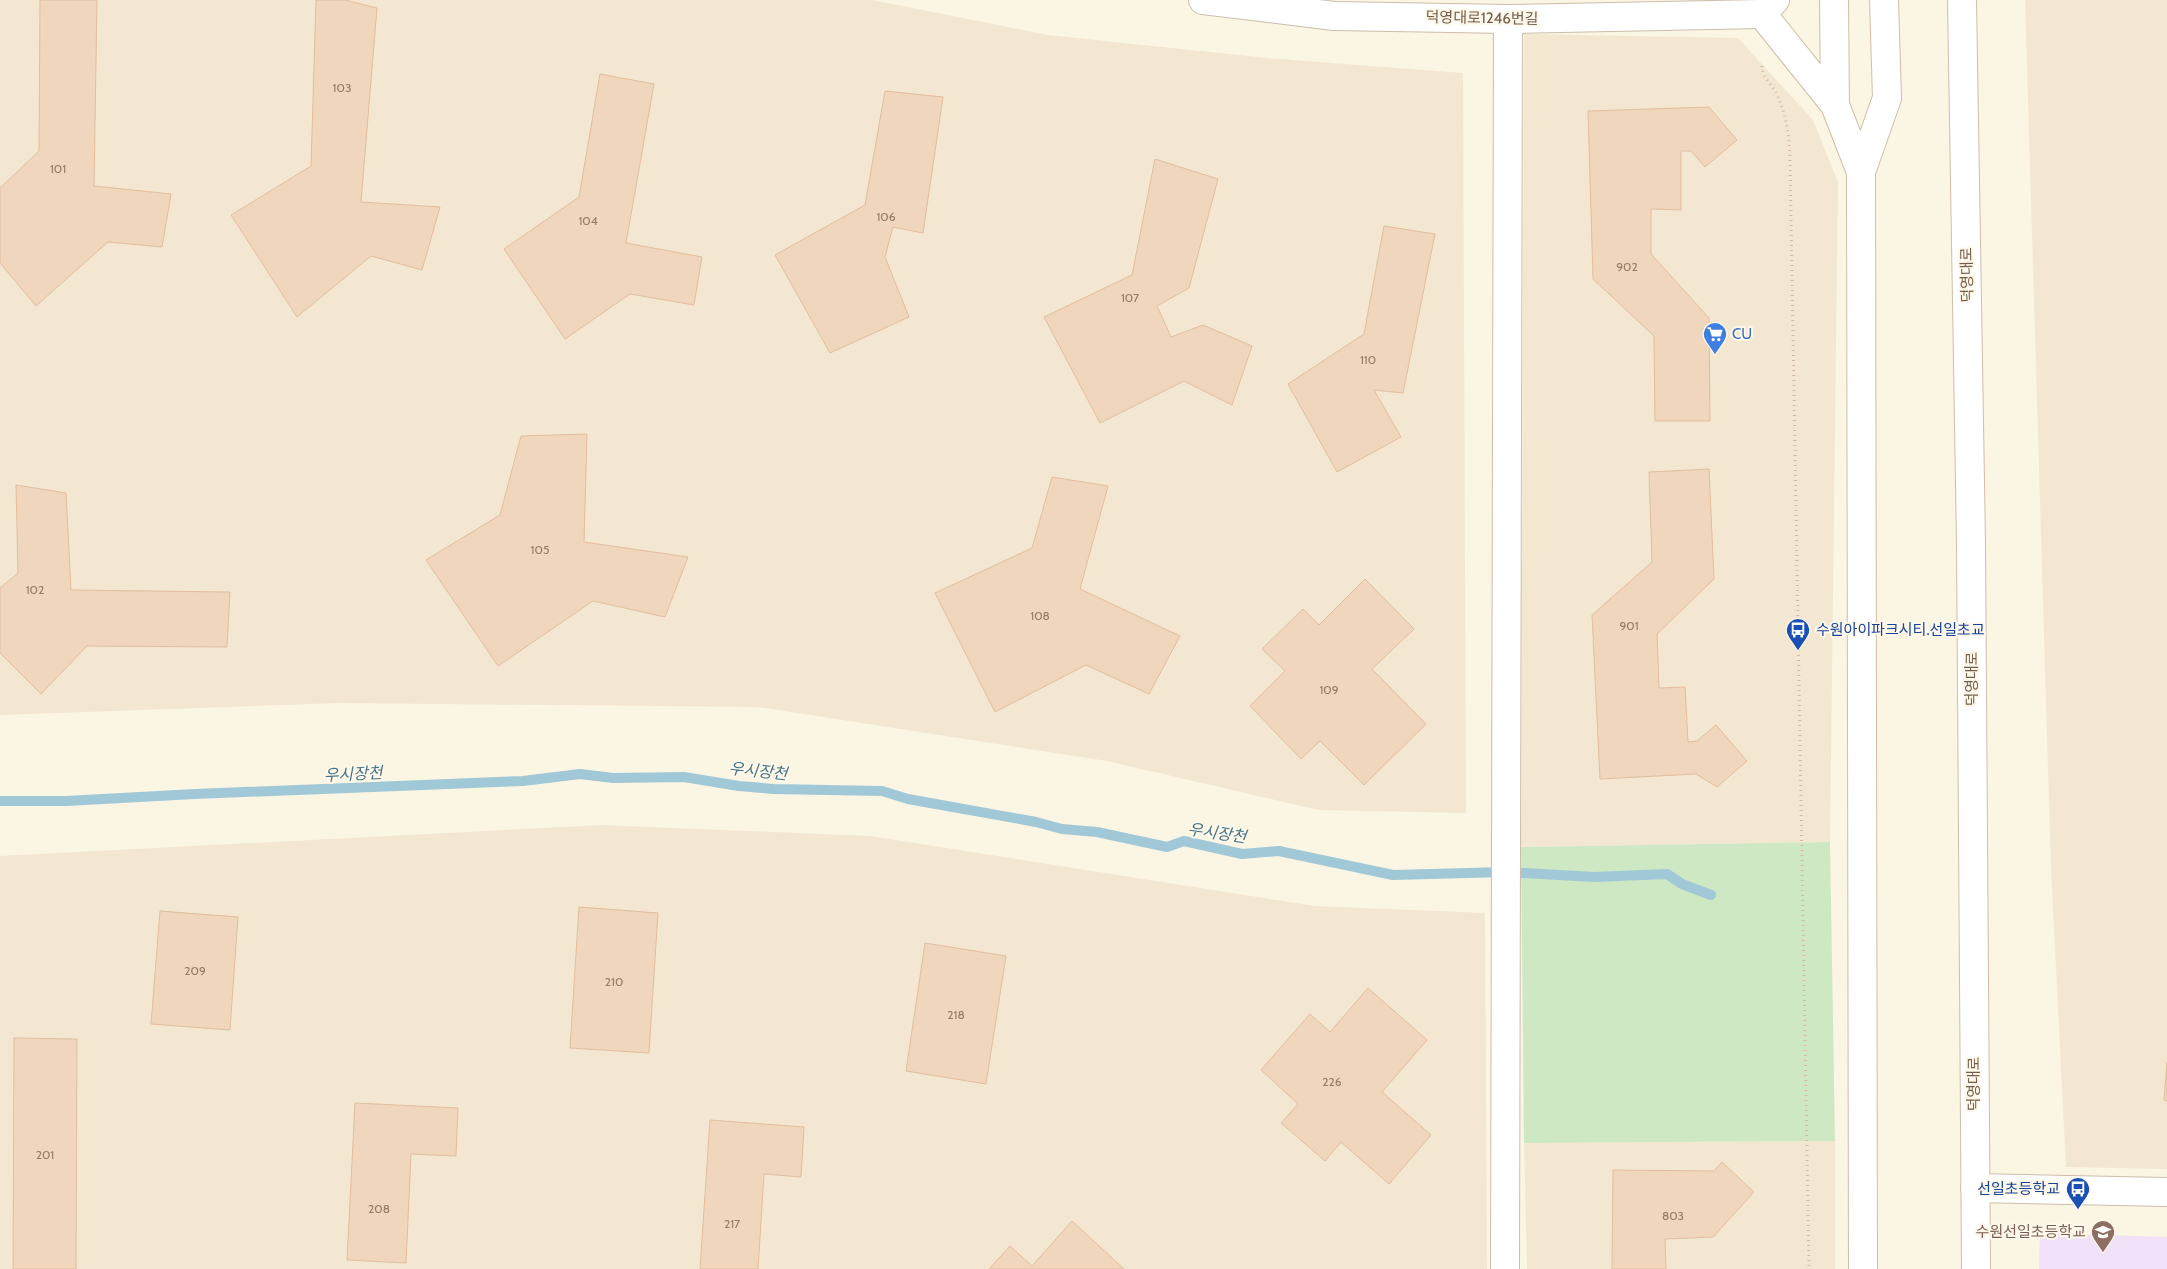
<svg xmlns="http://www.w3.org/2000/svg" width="2167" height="1269" viewBox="0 0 2167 1269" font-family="Cabin,'Noto Sans KR',sans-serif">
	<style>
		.residential { fill: #f3e7d2 }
		.education { fill: #f1e1f8 }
		.green { fill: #cee8c3 }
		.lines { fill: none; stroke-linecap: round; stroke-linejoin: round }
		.stream { stroke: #a0c8d6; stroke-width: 10 }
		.building { fill: #f0d6bc; stroke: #e2be9d }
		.minor-casing { stroke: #cdbdab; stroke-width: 30 }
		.tertiary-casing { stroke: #cdbdab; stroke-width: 30 }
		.secondary-casing { stroke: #cfbea8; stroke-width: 30 }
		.path { stroke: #d5b9a0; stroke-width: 3; stroke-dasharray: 1 4; stroke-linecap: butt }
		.minor { stroke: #fff; stroke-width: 28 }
		.tertiary { stroke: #fff; stroke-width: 28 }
		.secondary { stroke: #fff; stroke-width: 28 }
		.labels { text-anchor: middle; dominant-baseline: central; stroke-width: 4; stroke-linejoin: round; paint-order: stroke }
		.number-label { font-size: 12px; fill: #927b66 }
		.street-label { font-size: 15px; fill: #735d4a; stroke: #fef8ea }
		.shop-label { font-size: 15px; fill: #366cbe; stroke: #fef8ea; text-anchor: start }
		.transit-label { font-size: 15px; fill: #164399; stroke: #fef8ea; text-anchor: start }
		.education-label { font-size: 15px; fill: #785e54; stroke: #fef8ea; text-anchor: end }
		.water-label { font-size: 16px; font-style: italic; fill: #457485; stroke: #fef8ea }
	</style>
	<rect width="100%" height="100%" fill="#fbf5e4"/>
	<path class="residential" d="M0 0H872L1048 35 1267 58 1463 73 1466 813 1318 810 1107 761 758 707 337 703 0 715Z
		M2025 0H2167V1169L2066 1167 2051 869Z
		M1524 34 1738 38 1813 120 1838 182 1830 842 1521 847Z
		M601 825 870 836 1315 906 1485 913 1487 1269H0V856Z
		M1835 1141V1269H1527L1524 1143Z"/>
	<path class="education" d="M2040 1233 2167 1237V1269H2039Z"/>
	<path class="green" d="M1830 842 1835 1141 1524 1143 1521 847Z"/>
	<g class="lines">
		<path class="stream" d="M0 801H66L195 794 523 781 580 774 613 778 684 777 739 786 774 789 882 791 908 799 1036 822 1062 829 1097 832 1167 847 1184 841 1242 854 1279 851 1393 875 1505 872 1594 877 1667 874 1682 884 1711 895"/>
	</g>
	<path class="building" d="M40 0H97L94 186 171 194 162 247 108 242 36 306 0 263V188L39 151Z
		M316 0H345L377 8 361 202 440 207 422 270 371 256 297 317 231 215 311 166Z
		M600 74 654 84 626 243 702 257 694 305 630 294 565 339 504 249 579 197Z
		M885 91 943 97 923 233 893 227 885 257 909 317 830 353 775 255 865 205Z
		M1709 107 1737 140 1705 167 1691 151H1681V210L1651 209V254L1709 318 1710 421H1655L1654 336 1593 279 1588 111Z
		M1155 159 1218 179 1189 288 1157 306 1171 337 1203 325 1252 346 1232 405 1184 381 1100 423 1044 317 1132 275Z
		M1384 226 1435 234 1403 393 1374 390 1401 437 1337 472 1288 384 1364 334Z
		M587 434 584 542 688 557 665 617 593 601 498 666 426 560 500 515 521 436Z
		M1709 469 1714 579 1657 634 1659 688 1685 687 1688 742 1697 741 1716 725 1747 761 1717 787 1696 774 1600 779 1592 615 1652 562 1649 472Z
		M1052 477 1108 486 1080 589 1180 636 1149 694 1086 665 995 712 935 593 1032 548Z
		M16 485 66 493 71 590 230 592 227 647 87 646 41 694 0 653V588L18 573Z
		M1365 579 1414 629 1372 669 1426 724 1364 785 1320 741 1301 759 1250 706 1285 671 1262 649 1303 609 1319 625Z
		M579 907 658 913 649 1053 570 1048Z
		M160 911 238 917 230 1030 151 1024Z
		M925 943 1006 956 986 1084 906 1071Z
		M1368 988 1427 1040 1382 1092 1431 1135 1389 1184 1341 1142 1325 1161 1281 1123 1298 1104 1261 1070 1310 1014 1330 1032Z
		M14 1038 77 1039 76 1269H13Z
		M2167 1062V1101L2164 1100Z
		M355 1103 458 1108 456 1156 411 1154 406 1263 347 1260Z
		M710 1120 804 1127 801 1177 764 1174 758 1269H700Z
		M1722 1162 1754 1192 1713 1237 1665 1239 1666 1269H1612L1613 1170 1714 1171Z
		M1072 1221 1124 1269H989L1010 1246 1032 1266Z"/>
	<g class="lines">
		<g class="minor-casing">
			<path id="minor" d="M1975 1188 2167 1192
				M1505 1269 1508 19"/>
		</g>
		<g class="tertiary-casing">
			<path id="tertiary" d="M1203 0 1334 16 1508 19 1762 14"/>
		</g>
		<g class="secondary-casing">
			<path id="secondary" d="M1775 0 1762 14 1835 105
				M1834 0 1835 105 1861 172 1863 1269
				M1962 0 1971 544 1976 1269
				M1861 172 1887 98 1884 0"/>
		</g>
		<path class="path" d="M1762 66C1762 79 1774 86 1778 97 1787 117 1789 137 1790 159L1809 1269"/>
		<use href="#minor" class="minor"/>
		<use href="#tertiary" class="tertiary"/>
		<use href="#secondary" class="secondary"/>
	</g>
	<defs>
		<g id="supermarket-pin" transform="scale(1.25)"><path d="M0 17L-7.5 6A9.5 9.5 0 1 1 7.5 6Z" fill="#3f7fe0" stroke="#fef8ea"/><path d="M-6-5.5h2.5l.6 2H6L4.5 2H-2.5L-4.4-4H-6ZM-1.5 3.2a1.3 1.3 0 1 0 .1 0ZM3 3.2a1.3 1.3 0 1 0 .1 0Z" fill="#fff"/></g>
		<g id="bus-pin" transform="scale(1.25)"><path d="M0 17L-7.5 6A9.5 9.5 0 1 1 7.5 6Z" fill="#1a4fb4" stroke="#fef8ea"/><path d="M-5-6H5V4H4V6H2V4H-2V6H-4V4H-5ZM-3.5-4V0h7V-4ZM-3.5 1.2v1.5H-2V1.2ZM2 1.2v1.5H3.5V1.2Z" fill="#fff"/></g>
		<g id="school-pin" transform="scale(1.25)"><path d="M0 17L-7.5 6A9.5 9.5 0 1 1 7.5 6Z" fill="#8d6e63" stroke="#fef8ea"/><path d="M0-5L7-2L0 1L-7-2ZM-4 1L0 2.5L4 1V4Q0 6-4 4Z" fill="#fff"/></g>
	</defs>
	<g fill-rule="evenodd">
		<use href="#supermarket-pin" x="1715" y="334"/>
		<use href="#bus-pin" x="1798" y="630"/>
		<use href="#bus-pin" x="2078" y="1189"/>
		<use href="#school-pin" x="2103" y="1232"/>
	</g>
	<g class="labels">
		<g class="number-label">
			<text x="342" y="87">103</text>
			<text x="58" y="168">101</text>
			<text x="886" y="216">106</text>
			<text x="588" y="220">104</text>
			<text x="1627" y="266">902</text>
			<text x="1130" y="297">107</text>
			<text x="1368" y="359">110</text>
			<text x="540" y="549">105</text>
			<text x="35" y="589">102</text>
			<text x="1040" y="615">108</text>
			<text x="1629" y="625">901</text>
			<text x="1329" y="689">109</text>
			<text x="195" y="970">209</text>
			<text x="614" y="981">210</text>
			<text x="956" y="1014">218</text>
			<text x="1332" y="1081">226</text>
			<text x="45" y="1154">201</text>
			<text x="379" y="1208">208</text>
			<text x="1673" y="1215">803</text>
			<text x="732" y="1223">217</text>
		</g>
		<g class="street-label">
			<text transform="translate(1482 18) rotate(1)">덕영대로1246번길</text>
			<text transform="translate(1967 275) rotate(-91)">덕영대로</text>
			<text transform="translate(1972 679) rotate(-90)">덕영대로</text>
			<text transform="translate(1974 1084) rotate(-90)">덕영대로</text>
		</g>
		<g class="shop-label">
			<text x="1732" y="334">CU</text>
		</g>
		<g class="transit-label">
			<text x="1816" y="630">수원아이파크시티.선일초교</text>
			<text x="2060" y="1189" text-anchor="end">선일초등학교</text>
		</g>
		<g class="education-label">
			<text x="2086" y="1232">수원선일초등학교</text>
		</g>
		<g class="water-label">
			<text transform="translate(758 771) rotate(6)">우시장천</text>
			<text transform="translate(353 774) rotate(-3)">우시장천</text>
			<text transform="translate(1217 833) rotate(8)">우시장천</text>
		</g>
	</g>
</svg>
